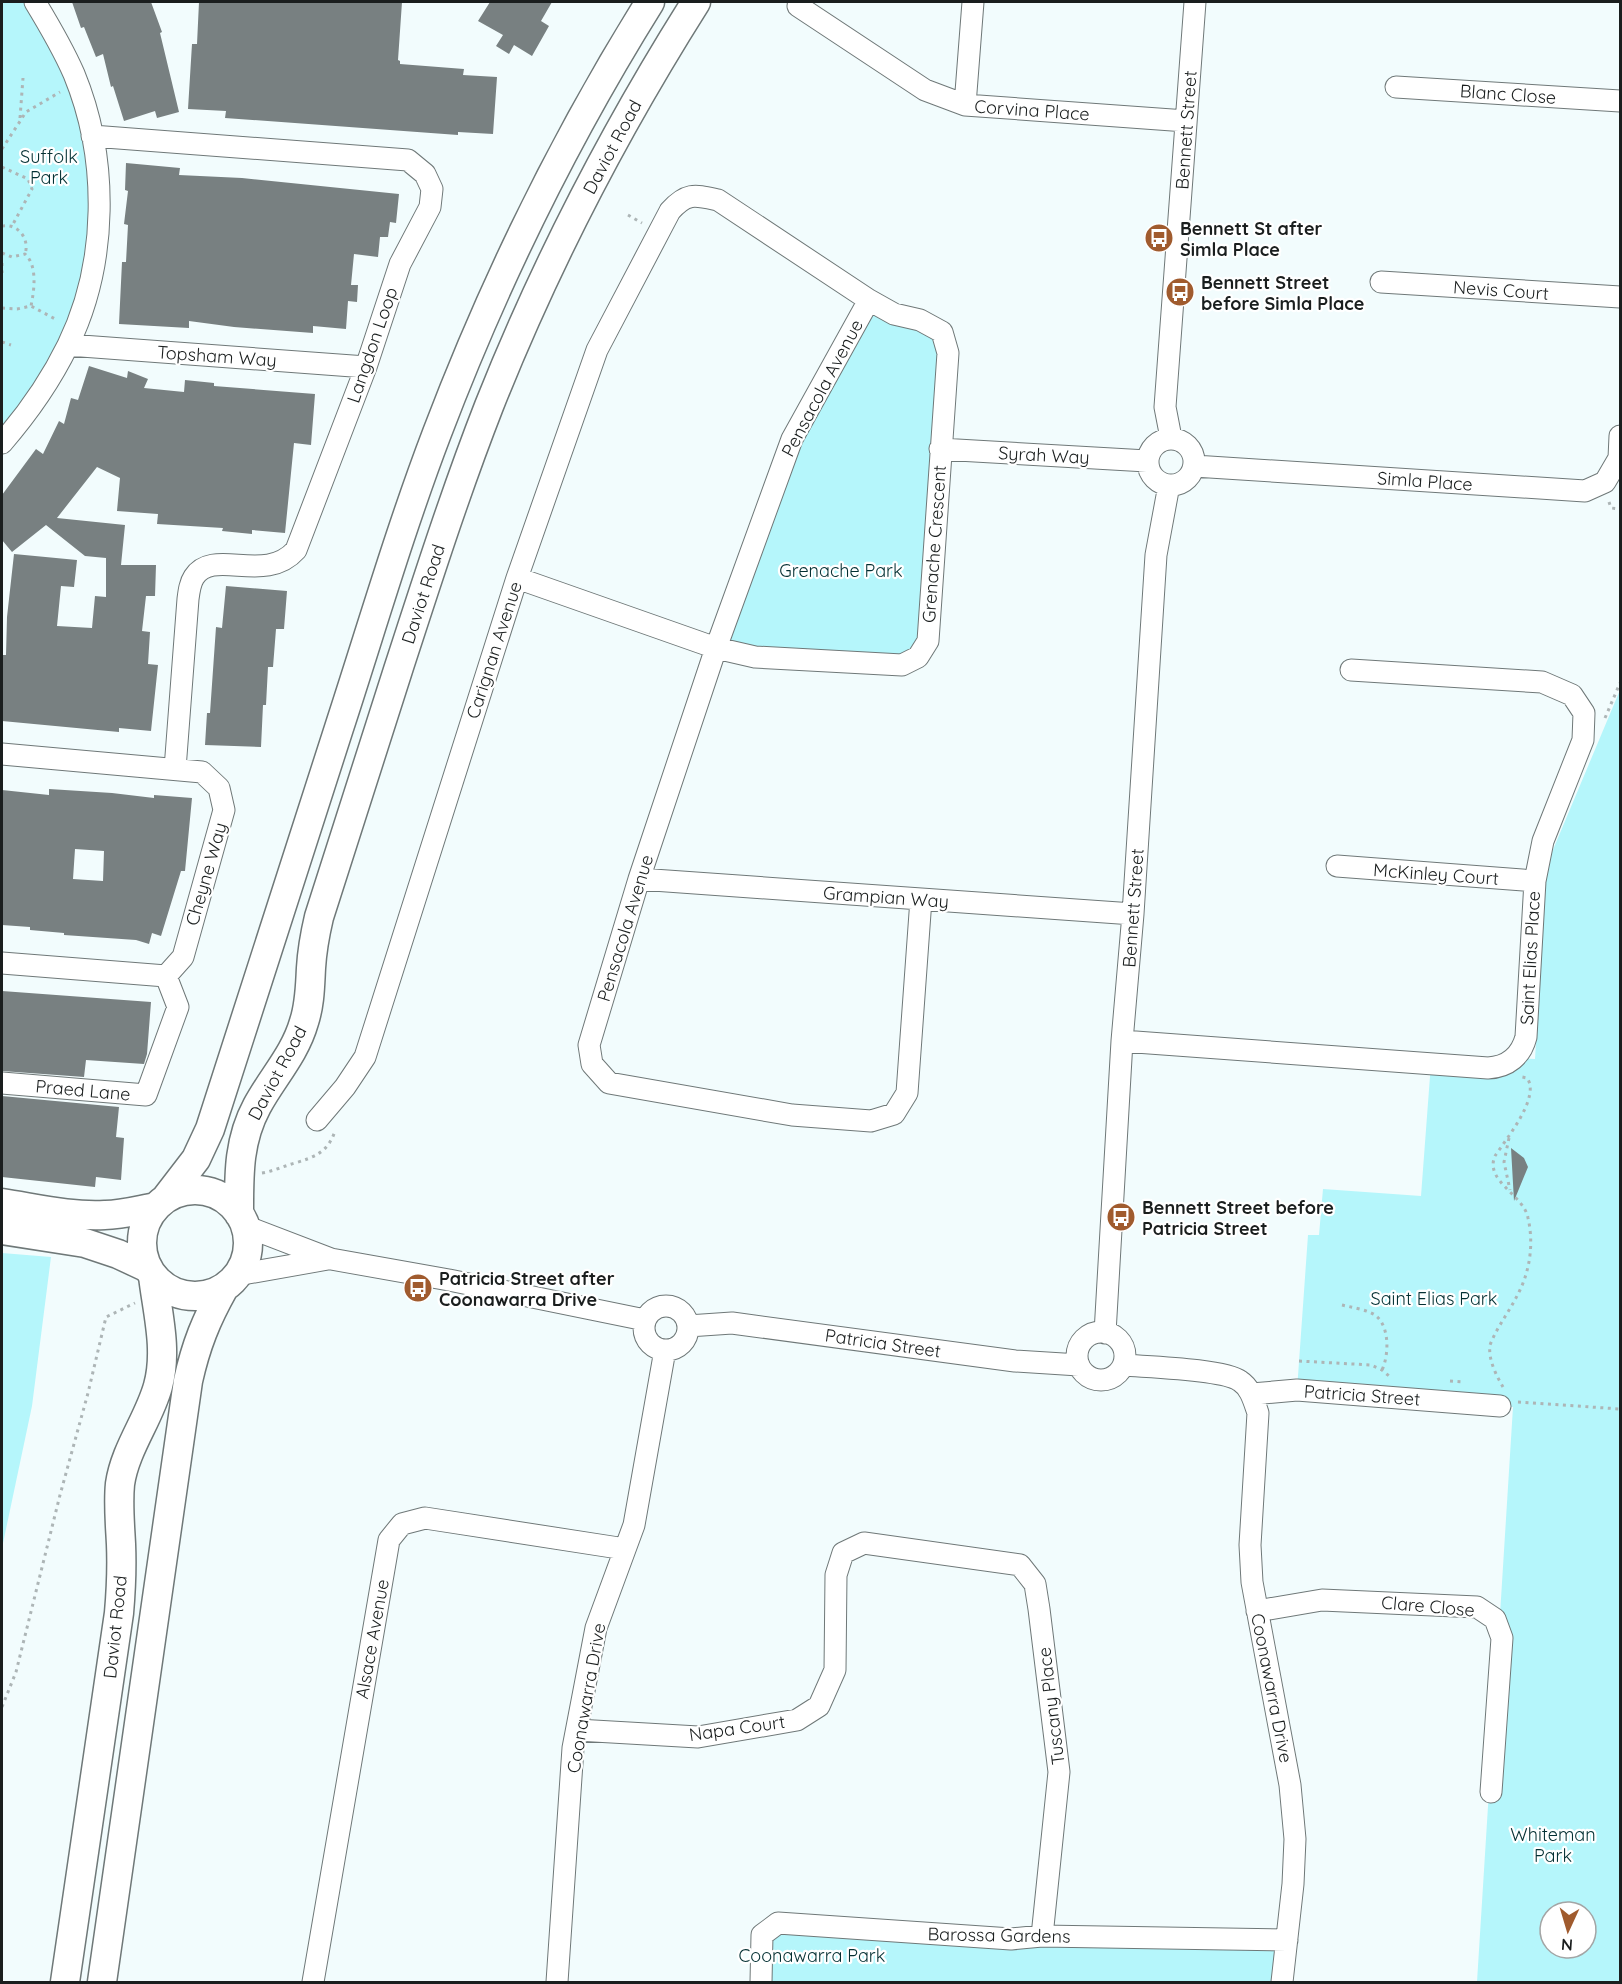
<svg xmlns="http://www.w3.org/2000/svg" width="1622" height="1984" viewBox="0 0 1622 1984" font-family="Quicksand,sans-serif">
	<style>
		.green { fill: #b5f6fb; fill-rule: evenodd }
		.building { fill: #788081; fill-rule: evenodd }
		.lines { fill: none; stroke-linecap: round; stroke-linejoin: round }
		.street-casing { stroke: #6f7878; stroke-width: 23 }
		.secondary-casing { stroke: #6f7878; stroke-width: 31 }
		.path { stroke: #adb5b6; stroke-width: 3; stroke-dasharray: 3 4.5; stroke-linecap: butt }
		.street { stroke: #fff; stroke-width: 21 }
		.secondary { stroke: #fff; stroke-width: 28 }
		.labels { text-anchor: middle; dominant-baseline: central; stroke-width: 4.5; stroke-linejoin: round; paint-order: stroke }
		.street-label { font-size: 18px; fill: #1a1e1e; stroke: #fff }
		.park-label { font-size: 18px; fill: #033033; stroke: #fff }
		.poi-label { font-size: 18px; font-weight: bold; fill: #1a1e1e; stroke: #fff; text-anchor: start }
	</style>
	<rect width="100%" height="100%" fill="#f2fcfd"/>
	<path class="green" d="M2 2H35L98 163 84 303 2 443Z
		M869 300 942 332 918 657 716 648 792 439Z
		M1620 690V1982H1477L1513 1407 1297 1390 1308 1235H1319L1323 1189 1421 1196 1431 1063 1515 1058 1535 1059 1547 864ZM1550 1912H1586V1948H1550Z
		M2 1253 51 1257 32 1406 2 1548Z
		M782 1926 1287 1940 1282 1982H761L762 1935Z"/>
	<path class="building" d="M72 2H151L162 32 160 33 179 112 157 118 155 111 124 121 113 86 111 87 103 54 96 57 84 27 81 28Z
		M199 2H402L398 60 400 61V64L464 69 463 75 497 77 493 134 458 132V135L225 118 226 111 188 109 192 44H197Z
		M490 2H552L541 21 549 26 532 56 514 45 509 54 496 46 503 35 478 21Z
		M126 163 180 168 179 175 242 178 399 194 396 223 390 222 388 237H380L378 257 354 254 351 285H358L357 302 348 301 346 329 313 326V333L234 327 189 321V328L119 324 122 262H126L128 225 124 224 128 191 125 190Z
		M89 366 127 378 128 371 148 379 144 388 184 392 185 380 214 383V386L315 394 311 445 294 443 285 533 252 530V534L222 531 223 528 157 524 158 514 117 511 120 478 97 467 57 518 125 525 121 565H156L155 596H146L142 631 150 632 148 664 158 665 151 731 119 728V732L2 721V655H6L7 617 14 554 77 560 74 587 61 586 57 626 92 628 95 596 106 597V558L85 556 46 525 12 552 2 540V495L36 449 43 454 59 421 64 424 71 398 78 400Z
		M226 586 287 591 284 629H276L273 667H268L266 705H263L261 747 205 745 207 713H210L216 627 222 628Z
		M49 789 112 793 154 798V795L192 798 185 871H181L161 936 152 933 149 944 136 940 64 935V933L30 930V927L2 925V790L49 795ZM75 849 104 851 103 881 73 879Z
		M2 991 151 1002 147 1054 144 1064 86 1060 84 1077 2 1071Z
		M2 1096 119 1107 116 1137 124 1138 121 1180 96 1177 95 1187 2 1177Z
		M1511 1148 1524 1158 1528 1167 1514 1201Z"/>
	<g class="lines">
		<g class="street-casing">
			<path id="street" d="M798 6 925 90 965 105 1186 121
				M1396 87 1620 101
				M965 105 973 2
				M92 136 408 160 425 174 432 189 430 207 400 264 366 367 296 550C265 585 213 547 194 577 190 583 189 591 188 599L175 769
				M1381 282 1620 297
				M869 300 792 439 716 648 639 879 589 1045 592 1064 609 1083 792 1115 871 1121 894 1114 907 1093 921 899
				M68 345 366 367
				M1171 438 1165 407 1195 2
				M1148 462a23 23 0 1 1 46 0a23 23 0 1 1-46 0Z
				M2 443C28 413 50 382 68 345 108 263 109 159 74 74 63 49 49 25 35 2
				M940 449 1147 461
				M1194 466 1585 491 1605 482 1619 458 1620 436
				M2 754 202 772 219 788 224 810 183 957 166 976 2 963
				M1337 866 1535 881
				M639 879 1133 914
				M1122 1041 1488 1068C1508 1067 1521 1056 1526 1037L1535 881 1543 841 1583 740 1584 713 1572 695 1542 682 1351 670
				M2 1083 146 1095 178 1007 166 976
				M317 1120 345 1087 365 1057 517 578 597 350 670 211C687 192 695 195 718 200L869 300 894 314 920 320 942 332 948 353 928 641 918 657 902 665 755 657 716 648 517 578
				M245 1226 331 1259 449 1280 645 1320
				M237 1275 328 1259
				M644 1328a22 22 0 1 1 44 0a22 22 0 1 1-44 0Z
				M688 1326 732 1323 1015 1361 1079 1365
				M1077 1356a24 24 0 1 1 48 0a24 24 0 1 1-48 0Z
				M1105 1333 1122 1041 1133 914 1156 555 1169 485
				M1124 1365C1148 1367 1224 1369 1240 1381 1251 1388 1254 1402 1258 1413L1250 1545 1252 1582 1290 1785 1295 1839 1293 1884 1282 1982
				M1252 1394 1297 1390 1500 1406
				M1257 1611 1322 1600 1477 1607 1495 1619 1502 1638 1491 1792
				M577 1730 698 1737 797 1720 819 1706 835 1670 836 1575 843 1553 864 1543 1020 1565 1035 1584 1039 1609 1059 1772 1042 1936
				M313 1982 389 1540 402 1524 425 1518 625 1549
				M557 1982 573 1748 596 1628 634 1525 665 1350
				M761 1982 762 1935 778 1923 1011 1939 1042 1936 1287 1940"/>
		</g>
		<g class="secondary-casing">
			<path id="secondary" d="M142 1243a53 53 0 1 1 106 0a53 53 0 1 1-106 0Z
				M166 1198 196 1159 210 1129C253 996 296 862 339 728 371 630 400 530 437 433 494 283 565 138 650 2
				M2 1203C35 1208 71 1217 105 1215 122 1215 139 1210 156 1207
				M239 1214C239 1176 238 1141 257 1106 272 1078 295 1054 304 1022 310 1004 310 986 311 968 312 951 315 934 319 917 345 835 372 753 398 670 427 581 455 493 489 406 545 265 615 130 696 2
				M2 1230 85 1243 118 1254 148 1268
				M65 1982 119 1613C121 1590 122 1567 121 1544 120 1524 118 1504 120 1484 125 1449 149 1419 158 1386 168 1350 157 1311 153 1276
				M102 1982 188 1381C196 1345 206 1320 224 1288"/>
		</g>
		<path class="path" d="M20 118 23 78
			M2 149 26 112 60 92
			M2 167 28 179 32 189 12 226
			M628 215 642 223
			M2 226C18 223 30 239 25 254
			M2 253 12 257 25 254C38 266 34 291 31 306
			M2 263V273
			M2 308 17 309 31 306 57 320
			M2 342 11 345
			M1609 502 1611 508 1620 509
			M1605 718 1620 683
			M1509 1138 1504 1162 1510 1190
			M262 1173C274 1171 284 1166 295 1163 315 1157 328 1152 335 1131
			M1342 1305C1350 1307 1368 1310 1375 1315 1390 1326 1389 1355 1382 1370
			M1299 1361 1371 1365 1382 1370 1389 1376
			M1450 1381 1464 1382
			M1503 1387C1496 1375 1488 1359 1490 1345 1497 1327 1509 1312 1517 1296 1530 1272 1534 1244 1528 1218 1524 1195 1484 1181 1495 1156 1506 1139 1541 1097 1527 1078L1522 1077
			M1518 1402 1620 1409
			M2 1707 16 1672 60 1495 88 1393 106 1317 135 1303"/>
		<use href="#street" class="street"/>
		<use href="#secondary" class="secondary"/>
	</g>
	<defs>
		<g id="bus-disc" transform="scale(1.5)"><circle r="9.5" fill="#a05b2e" stroke="#fff"/><path d="M-5-6H5V4H4V6H2V4H-2V6H-4V4H-5ZM-3.5-4V0h7V-4ZM-3.5 1.2v1.5H-2V1.2ZM2 1.2v1.5H3.5V1.2Z" fill="#fff"/></g>
	</defs>
	<g fill-rule="evenodd">
		<use href="#bus-disc" x="1159" y="238"/>
		<use href="#bus-disc" x="1180" y="292"/>
		<use href="#bus-disc" x="1121" y="1217"/>
		<use href="#bus-disc" x="418" y="1288"/>
	</g>
	<g class="labels">
		<g class="street-label">
			<text transform="translate(1508 94) rotate(4)">Blanc Close</text>
			<text transform="translate(1032 110) rotate(4)">Corvina Place</text>
			<text transform="translate(1186 130) rotate(-86)">Bennett Street</text>
			<text transform="translate(612 147) rotate(-62)">Daviot Road</text>
			<text transform="translate(1501 290) rotate(4)">Nevis Court</text>
			<text transform="translate(372 345) rotate(-71)">Langdon Loop</text>
			<text transform="translate(217 356) rotate(4)">Topsham Way</text>
			<text transform="translate(822 388) rotate(-62)">Pensacola Avenue</text>
			<text transform="translate(1044 455) rotate(3)">Syrah Way</text>
			<text transform="translate(1425 481) rotate(4)">Simla Place</text>
			<text transform="translate(934 544) rotate(-86)">Grenache Crescent</text>
			<text transform="translate(423 594) rotate(-72)">Daviot Road</text>
			<text transform="translate(494 650) rotate(-72)">Carignan Avenue</text>
			<text transform="translate(206 874) rotate(-74)">Cheyne Way</text>
			<text transform="translate(1436 874) rotate(4)">McKinley Court</text>
			<text transform="translate(886 897) rotate(4)">Grampian Way</text>
			<text transform="translate(1133 908) rotate(-86)">Bennett Street</text>
			<text transform="translate(625 928) rotate(-73)">Pensacola Avenue</text>
			<text transform="translate(1530 958) rotate(-87)">Saint Elias Place</text>
			<text transform="translate(277 1073) rotate(-62)">Daviot Road</text>
			<text transform="translate(83 1090) rotate(5)">Praed Lane</text>
			<text transform="translate(883 1343) rotate(8)">Patricia Street</text>
			<text transform="translate(1362 1395) rotate(4)">Patricia Street</text>
			<text transform="translate(1428 1606) rotate(5)">Clare Close</text>
			<text transform="translate(115 1627) rotate(-84)">Daviot Road</text>
			<text transform="translate(372 1639) rotate(-80)">Alsace Avenue</text>
			<text transform="translate(1272 1688) rotate(79)">Coonawarra Drive</text>
			<text transform="translate(586 1698) rotate(-80)">Coonawarra Drive</text>
			<text transform="translate(1051 1706) rotate(-97)">Tuscany Place</text>
			<text transform="translate(737 1728) rotate(-8)">Napa Court</text>
			<text transform="translate(999 1935) rotate(1)">Barossa Gardens</text>
		</g>
		<g class="park-label">
			<text x="49" y="156">Suffolk<tspan x="49" dy="21">Park</tspan></text>
			<text x="841" y="570">Grenache Park</text>
			<text x="1434" y="1298">Saint Elias Park</text>
			<text x="1553" y="1834">Whiteman<tspan x="1553" dy="21">Park</tspan></text>
			<text x="812" y="1955">Coonawarra Park</text>
		</g>
		<g class="poi-label">
			<text x="1180" y="228">Bennett St after<tspan x="1180" dy="21">Simla Place</tspan></text>
			<text x="1201" y="282">Bennett Street<tspan x="1201" dy="21">before Simla Place</tspan></text>
			<text x="1142" y="1207">Bennett Street before<tspan x="1142" dy="21">Patricia Street</tspan></text>
			<text x="439" y="1278">Patricia Street after<tspan x="439" dy="21">Coonawarra Drive</tspan></text>
		</g>
	</g>
	<rect width="1622" height="1984" fill="none" stroke="#1a1e1e" stroke-width="6"/>
	<g transform="translate(1568 1930) rotate(184)"><circle r="28" fill="#ffffff" stroke="#a3a5a5" stroke-width="1.5"/>
	<path d="M0-4.5L10 22L0 15L-10 22Z" fill="#a05b2e"/>
	<text y="-9" font-size="16" font-weight="bold" text-anchor="middle" fill="#1a1e1e">N</text>
	</g>
</svg>
